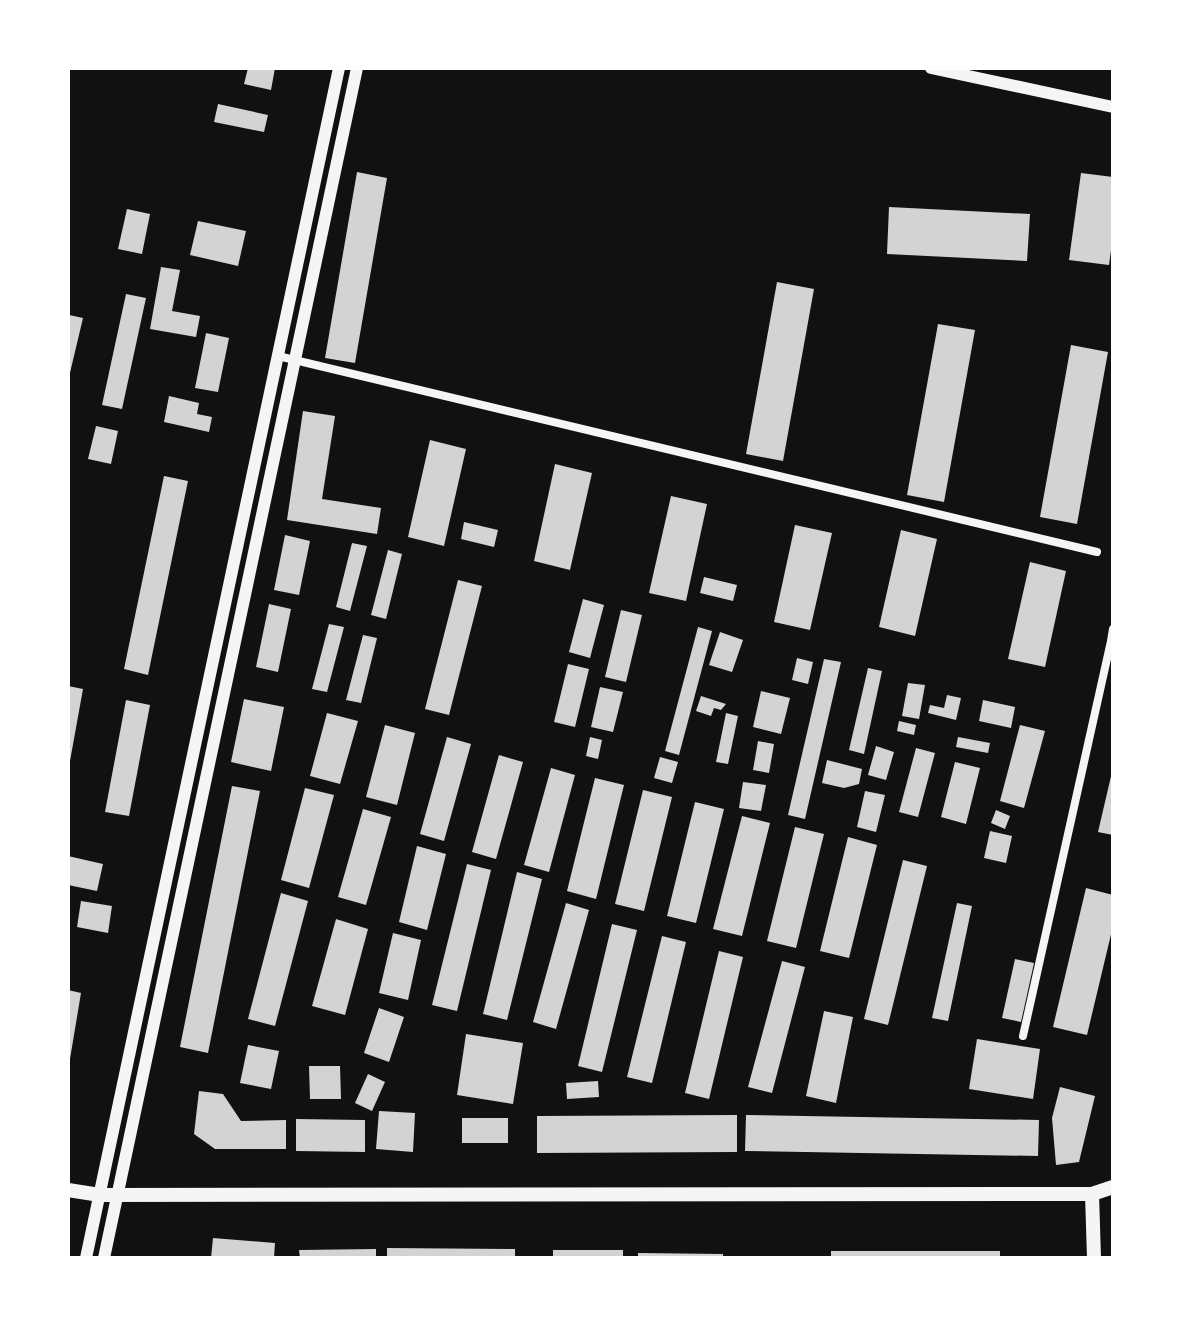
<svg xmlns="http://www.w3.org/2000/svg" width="1181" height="1326" viewBox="0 0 1181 1326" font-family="Barlow,sans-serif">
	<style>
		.building { fill: #d3d3d3 }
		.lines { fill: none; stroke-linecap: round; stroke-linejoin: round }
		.minor { stroke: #f5f5f5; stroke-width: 8 }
		.tertiary { stroke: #f5f5f5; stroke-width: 12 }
		.secondary { stroke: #f5f5f5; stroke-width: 14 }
	</style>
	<rect width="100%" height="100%" fill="#111"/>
	<path class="building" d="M248 68H275L271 90 244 84Z
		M218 104 268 115 264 132 214 122Z
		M357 172 387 178 355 363 325 358Z
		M1081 173 1113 177V236L1109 265 1069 260Z
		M889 207 1030 214 1027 261 887 254Z
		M127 209 150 214 142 254 118 249Z
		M198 221 246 231 238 266 190 255Z
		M161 267 180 270 172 311 200 316 196 337 150 329Z
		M777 282 814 289 783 461 746 454Z
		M126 294 146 298 122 409 102 405Z
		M69 315 83 318 69 377H68Z
		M938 324 975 330 944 502 907 495Z
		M206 333 229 338 218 392 195 388Z
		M1071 345 1108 352 1077 524 1040 517Z
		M169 396 199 403 197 414 212 417 209 432 164 422Z
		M303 411 335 416 322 499 381 508 377 534 287 520Z
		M96 426 118 431 111 464 88 459Z
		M430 440 466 449 444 546 408 537Z
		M555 464 592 473 570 570 534 561Z
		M164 476 188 481 148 675 124 669Z
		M671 496 707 504 686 601 649 593Z
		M464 522 498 530 494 547 461 539Z
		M795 525 832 533 810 630 774 622Z
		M901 530 937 539 915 636 879 627Z
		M285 535 310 541 299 595 274 590Z
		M352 543 367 546 350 611 336 607Z
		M388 550 402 554 386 619 371 615Z
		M1030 562 1066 571 1045 667 1008 659Z
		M704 577 737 585 733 601 700 593Z
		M458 580 482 586 449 715 425 709Z
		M583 599 604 605 590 658 569 652Z
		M269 604 291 609 278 672 256 667Z
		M621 610 642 615 626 682 605 677Z
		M329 624 344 627 327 692 312 689Z
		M698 627 712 631 679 755 665 751Z
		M720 632 743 640 732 672 709 665Z
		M363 635 377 638 361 703 346 700Z
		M797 658 813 662 808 684 792 680Z
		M824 659 841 662 805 819 788 815Z
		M568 664 589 669 575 727 554 722Z
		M868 668 882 671 864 754 849 750Z
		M908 683 925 685 919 719 902 716Z
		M68 686 83 689 70 761 68 760Z
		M600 687 623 692 613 732 591 727Z
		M761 691 790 698 781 734 753 727Z
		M947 695 961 698 956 720 928 713 930 705 944 708Z
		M701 696 726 704 721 710 714 708 711 716 696 711Z
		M244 699 284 707 271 771 231 762Z
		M126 700 150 705 129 816 105 812Z
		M983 700 1015 707 1011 728 979 721Z
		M327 713 358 721 340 784 310 776Z
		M726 713 738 716 728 764 716 762Z
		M899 721 916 725 914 735 897 731Z
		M385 725 415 733 397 805 366 797Z
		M1020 725 1045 731 1024 808 1000 801Z
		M447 737 471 744 444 841 420 834Z
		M590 737 602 740 598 759 586 756Z
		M958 737 990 743 988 753 956 747Z
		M758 741 774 744 769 773 753 770Z
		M876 746 894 752 886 780 868 775Z
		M916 748 935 753 918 817 899 812Z
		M499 755 523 762 496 859 472 852Z
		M660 757 678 762 672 783 654 778Z
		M827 760 862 769 859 784 844 788 822 783Z
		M955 762 980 768 966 824 941 817Z
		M551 768 575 775 549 872 524 865Z
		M1112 772H1113V835L1098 832Z
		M595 778 624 785 596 899 567 891Z
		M743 782 766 785 761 811 739 808Z
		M232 786 260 791 208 1053 180 1047Z
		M305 788 334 795 309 888 281 880Z
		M643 790 672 797 644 911 615 904Z
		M865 791 885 795 876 832 857 827Z
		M695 802 724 809 696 923 667 916Z
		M363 809 391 817 366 905 338 897Z
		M996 810 1010 816 1005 829 991 823Z
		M742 816 770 823 742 936 713 929Z
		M795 827 824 834 796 948 767 941Z
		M990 831 1012 836 1006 863 984 858Z
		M848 837 877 845 849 958 820 951Z
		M417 846 446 854 427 930 399 922Z
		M68 856 103 864 97 891 68 885Z
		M903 860 927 866 888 1025 864 1019Z
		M467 864 491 870 457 1011 432 1005Z
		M517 872 542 879 507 1020 483 1014Z
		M1086 888 1113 895V926L1087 1035 1053 1027Z
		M281 893 308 901 275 1026 248 1019Z
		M81 901 112 906 108 933 77 927Z
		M566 903 589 910 556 1029 533 1022Z
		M957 903 972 906 948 1021 932 1018Z
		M336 919 368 929 345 1015 312 1006Z
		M612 924 637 930 602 1072 578 1066Z
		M393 933 421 940 408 1000 379 993Z
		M662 936 686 942 652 1083 627 1077Z
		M719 951 743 957 709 1099 685 1093Z
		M1015 959 1034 963 1021 1022 1002 1018Z
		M782 961 805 967 772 1093 748 1087Z
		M68 990 81 993 70 1059H68Z
		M379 1008 404 1017 389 1062 364 1053Z
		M824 1011 853 1017 836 1103 806 1096Z
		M466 1034 523 1043 513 1104 457 1095Z
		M977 1039 1040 1049 1033 1099 969 1089Z
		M248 1045 279 1051 271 1089 240 1083Z
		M309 1066H340L341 1099H310Z
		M368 1074 385 1082 372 1111 355 1103Z
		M598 1081 599 1097 567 1099 566 1083Z
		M1060 1087 1095 1096 1079 1162 1056 1165 1052 1118Z
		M199 1091 223 1094 241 1121 286 1120V1149H215L194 1134Z
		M379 1111 415 1113 413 1152 376 1149Z
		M737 1115V1152L537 1153V1116Z
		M746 1115 1039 1120 1038 1156 745 1151Z
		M462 1118H508V1143H462Z
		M296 1119 365 1120V1152L296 1151Z
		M213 1238 275 1243 274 1258H211Z
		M387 1248 515 1249V1258H387Z
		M376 1249V1258H300L299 1250Z
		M553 1250H623V1258H553Z
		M831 1251H1000V1258H831Z
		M638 1253 723 1254V1258H638Z"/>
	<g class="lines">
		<path class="minor" d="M278 356 1097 552
			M1113 629 1111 641H1113
			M1023 1036 1111 641"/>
		<path class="tertiary" d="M931 68 1113 107
			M86 1258 339 68
			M104 1258 357 68"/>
		<path class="secondary" d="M68 1190 100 1195 1092 1194 1113 1187
			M1092 1194 1094 1258"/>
	</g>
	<rect width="1181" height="1326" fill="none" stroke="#ffffff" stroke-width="140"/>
</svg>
